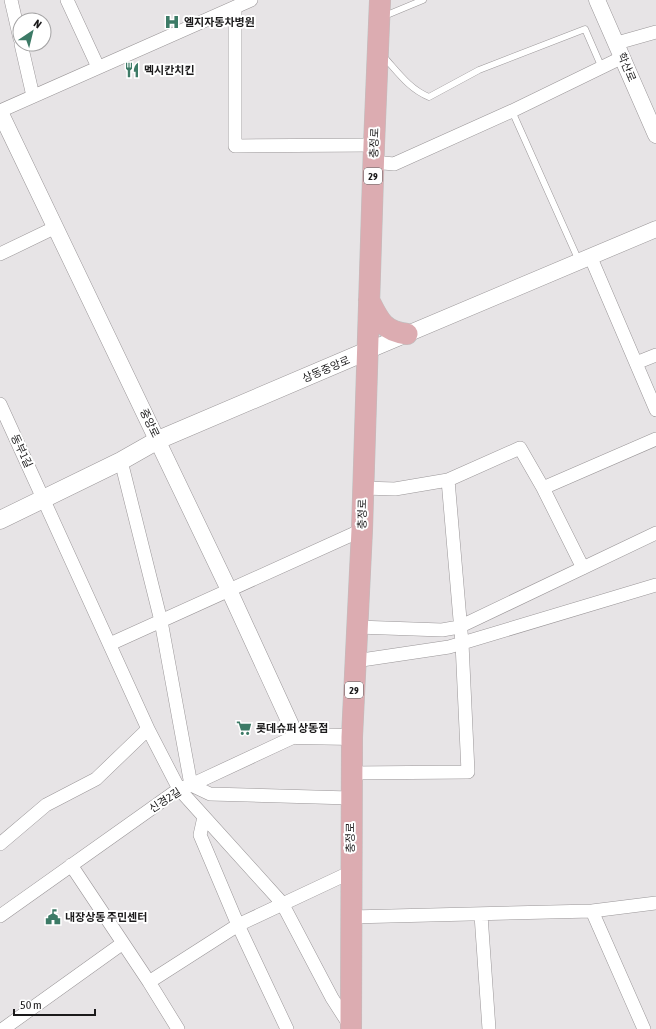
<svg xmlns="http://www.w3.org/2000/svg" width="656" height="1029" viewBox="0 0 656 1029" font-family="'Asap Condensed','Noto Sans KR',sans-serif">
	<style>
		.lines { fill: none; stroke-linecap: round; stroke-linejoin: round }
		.service-casing { stroke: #9a9698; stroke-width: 7 }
		.minor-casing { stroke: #9a9698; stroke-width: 14 }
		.tertiary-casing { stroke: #9a9698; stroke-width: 17 }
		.secondary-casing { stroke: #9a9698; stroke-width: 19 }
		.primary-casing { stroke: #bfbfbf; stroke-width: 22 }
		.service { stroke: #fff; stroke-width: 6 }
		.minor { stroke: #fff; stroke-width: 13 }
		.tertiary { stroke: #fff; stroke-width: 16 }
		.secondary { stroke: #fff; stroke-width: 18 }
		.primary { stroke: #dcacb1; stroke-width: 21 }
		.labels { text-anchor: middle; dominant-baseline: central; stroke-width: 4; stroke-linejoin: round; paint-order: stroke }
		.shield { fill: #fff; stroke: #5f5f5f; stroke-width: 1 }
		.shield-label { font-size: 10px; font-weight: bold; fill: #1b1a1b }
		.poi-label { font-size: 11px; font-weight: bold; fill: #1b1a1b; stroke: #fff; text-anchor: start }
		.street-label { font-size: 11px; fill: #1b1a1b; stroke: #fff }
	</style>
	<rect width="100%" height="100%" fill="#e7e4e6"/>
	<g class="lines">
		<g class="service-casing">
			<path id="service" d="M382 17 423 0
				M383 56C397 71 409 89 429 97L479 70 585 29 602 68
				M512 111 579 261"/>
		</g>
		<g class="minor-casing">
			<path id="minor" d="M11 0 20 39
				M67 0 98 67
				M235 7V146L374 145
				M617 43 656 32
				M21 44 33 96
				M0 111 251 0
				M373 162 394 164 512 111 623 57
				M0 254 54 228
				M591 258 656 410
				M636 363 656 355
				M0 404 148 729 96 779 46 805 0 844
				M121 461 161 621 191 785 210 794 350 798
				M363 488 395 489 448 480 520 448 543 488 656 439
				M543 488 583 568
				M357 627 442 630 459 627 656 533
				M110 644 362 530
				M355 661 449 647 656 585
				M148 729 179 789 282 903 332 998 350 1026
				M351 773 468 772 462 643 448 480
				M204 817 200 835 238 925 287 1029
				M71 865 149 982 178 1029
				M592 911 644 1029
				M481 915 489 1029
				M0 916 179 789 191 785 296 736
				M351 917 592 911 656 903
				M149 982 238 925 351 872
				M3 1029 123 943"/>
		</g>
		<g class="tertiary-casing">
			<path id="tertiary" d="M597 0 656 135
				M0 112 229 590 296 736 352 737
				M367 351 656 229"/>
		</g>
		<g class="secondary-casing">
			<path id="secondary" d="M0 520 121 461 158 440 367 351"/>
		</g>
		<g class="primary-casing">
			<path id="primary" d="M369 300C379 320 383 331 407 334
				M351 1029 352 737 362 530 374 145 380 0"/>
		</g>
		<use href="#service" class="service"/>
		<use href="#minor" class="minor"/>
		<use href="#tertiary" class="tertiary"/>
		<use href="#secondary" class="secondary"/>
		<use href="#primary" class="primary"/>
	</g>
	<defs>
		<g id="hospital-bare" transform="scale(1.2)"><path d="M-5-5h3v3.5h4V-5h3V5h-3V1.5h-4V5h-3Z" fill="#3c7a66" stroke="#fff" stroke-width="2.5" paint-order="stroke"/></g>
		<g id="restaurant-bare" transform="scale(1.2)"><path d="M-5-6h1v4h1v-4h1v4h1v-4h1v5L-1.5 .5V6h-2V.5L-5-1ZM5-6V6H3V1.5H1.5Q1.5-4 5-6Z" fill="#3c7a66" stroke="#fff" stroke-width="2.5" paint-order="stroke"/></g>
		<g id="supermarket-bare" transform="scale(1.2)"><path d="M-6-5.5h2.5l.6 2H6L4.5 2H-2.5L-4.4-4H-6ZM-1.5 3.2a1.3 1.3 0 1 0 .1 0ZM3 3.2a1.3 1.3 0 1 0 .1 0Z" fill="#3c7a66" stroke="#fff" stroke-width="2.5" paint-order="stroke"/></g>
		<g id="civic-bare" transform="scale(1.2)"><path d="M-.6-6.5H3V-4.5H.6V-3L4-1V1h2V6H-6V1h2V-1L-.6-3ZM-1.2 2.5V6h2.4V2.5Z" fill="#3c7a66" stroke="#fff" stroke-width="2.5" paint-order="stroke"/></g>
	</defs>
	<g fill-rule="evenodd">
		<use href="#hospital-bare" x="172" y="22"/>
		<use href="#restaurant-bare" x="132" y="70"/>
		<use href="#supermarket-bare" x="244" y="728"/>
		<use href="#civic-bare" x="53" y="917"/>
	</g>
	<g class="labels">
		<g class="shield">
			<rect x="364" y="168" width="18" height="16" rx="3"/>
			<rect x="345" y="682" width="18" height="16" rx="3"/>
		</g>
		<g class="shield-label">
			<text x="373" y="176">29</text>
			<text x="354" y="690">29</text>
		</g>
		<g class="poi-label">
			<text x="184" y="22">엘지자동차병원</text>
			<text x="144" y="70">멕시칸치킨</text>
			<text x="256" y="728">롯데슈퍼 상동점</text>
			<text x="65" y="917">내장상동 주민센터</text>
		</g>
		<g class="street-label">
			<text transform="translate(627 67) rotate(67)">학산로</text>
			<text transform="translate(374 143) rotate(-88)">충정로</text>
			<text transform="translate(326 369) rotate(-23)">상동중앙로</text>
			<text transform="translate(150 423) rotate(64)">중앙로</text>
			<text transform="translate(22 451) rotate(65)">동부1길</text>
			<text transform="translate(362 514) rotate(-89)">충정로</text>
			<text transform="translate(165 800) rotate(-33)">신경2길</text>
			<text transform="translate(350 838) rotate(-90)">충정로</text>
		</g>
	</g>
	<g transform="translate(32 32) rotate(35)"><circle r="19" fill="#ffffff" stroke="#a4a3a4"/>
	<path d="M0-3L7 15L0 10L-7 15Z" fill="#3c7a66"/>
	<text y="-6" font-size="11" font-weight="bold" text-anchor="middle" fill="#1b1a1b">N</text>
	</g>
	<path d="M14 1009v6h81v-6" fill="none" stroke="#1b1a1b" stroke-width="2"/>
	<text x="20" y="1009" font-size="12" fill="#1b1a1b" stroke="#ffffff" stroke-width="3" paint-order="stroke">50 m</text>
</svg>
